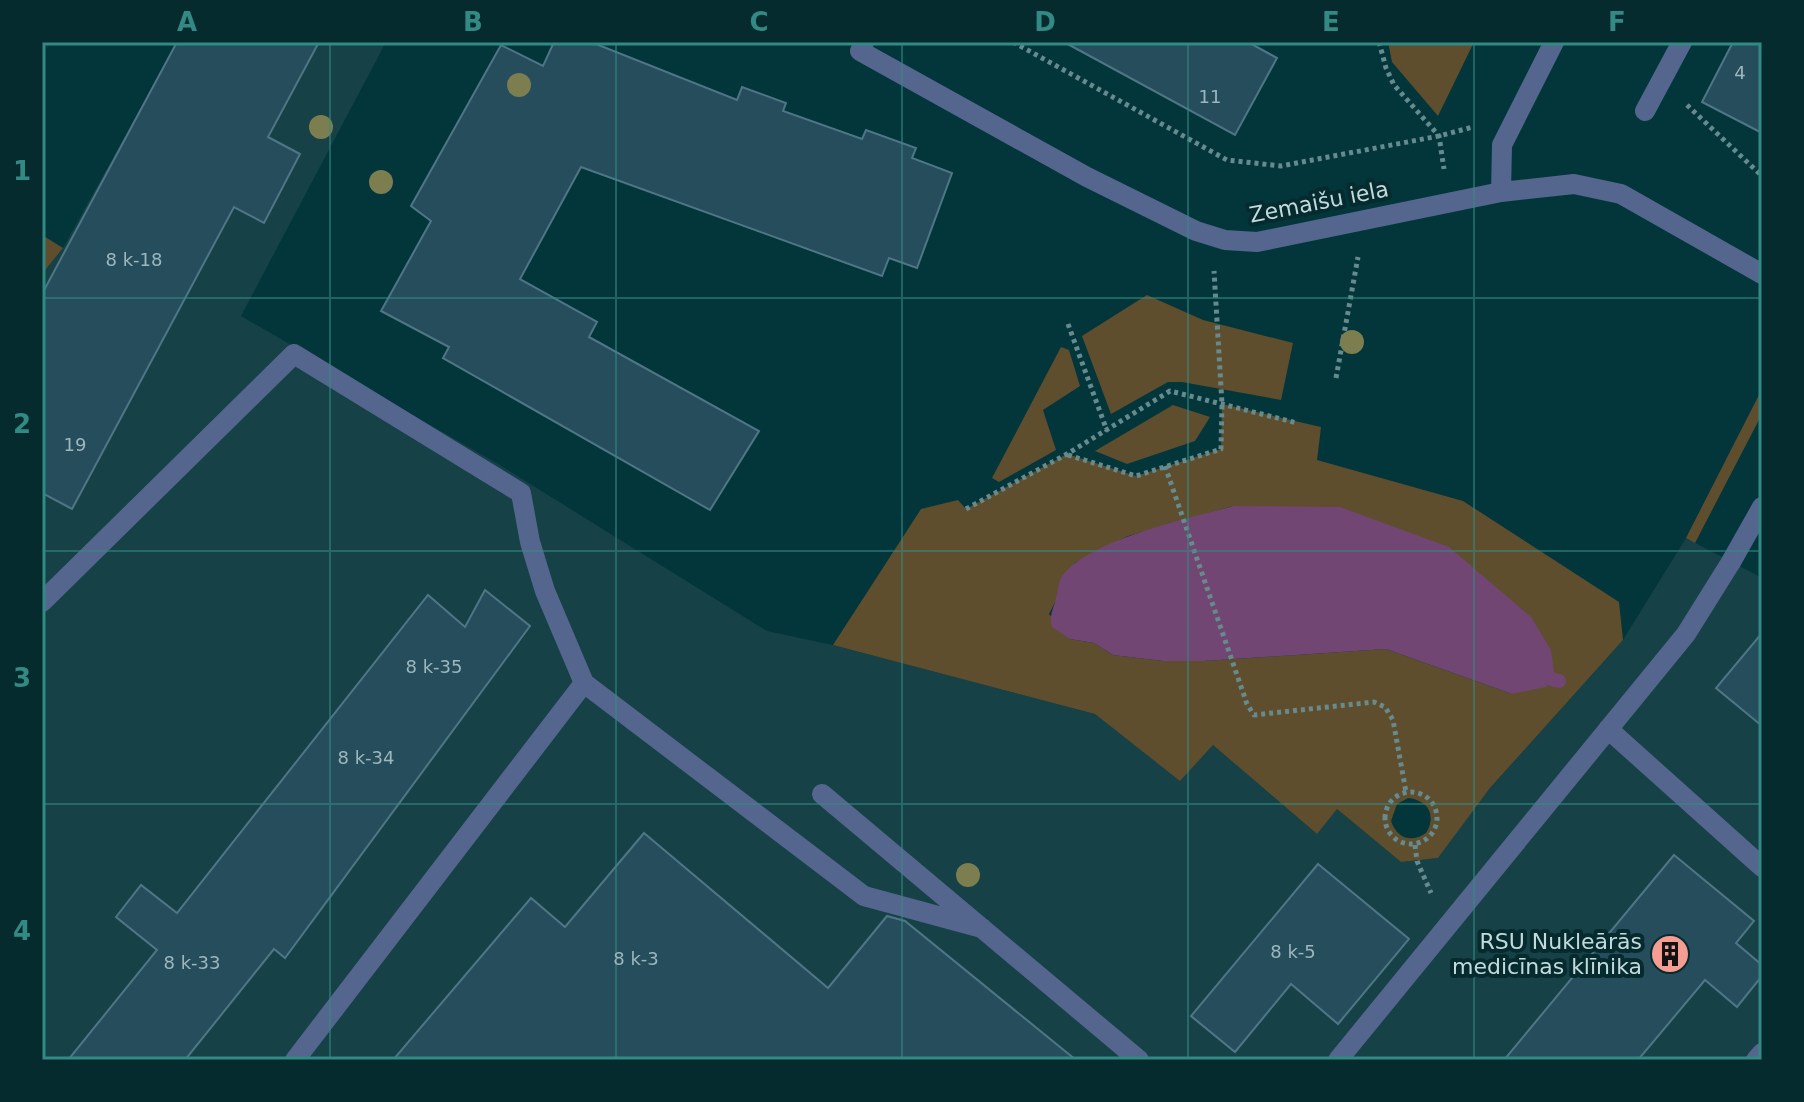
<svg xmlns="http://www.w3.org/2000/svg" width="1804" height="1102" viewBox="0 0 1804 1102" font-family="'DejaVu Sans',sans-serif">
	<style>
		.built { fill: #154147 }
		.green { fill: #5e4e2d; fill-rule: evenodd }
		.water { fill: #714672 }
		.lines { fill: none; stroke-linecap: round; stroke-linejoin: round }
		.stream { stroke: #714672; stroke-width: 14 }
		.building { fill: #264d5c; stroke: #4f7686; stroke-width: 2 }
		.path { stroke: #668a8e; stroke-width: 5; stroke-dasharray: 4 4; stroke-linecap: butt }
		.service { stroke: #54668d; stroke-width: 20 }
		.minor { stroke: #54668d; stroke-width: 20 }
		.tree { fill: #7c7e4f }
		.grid { fill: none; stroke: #338a84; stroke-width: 2; stroke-opacity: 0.55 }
		.labels { text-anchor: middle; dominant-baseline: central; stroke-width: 8; stroke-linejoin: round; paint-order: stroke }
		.number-label { font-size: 18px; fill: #9cb7bd }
		.street-label { font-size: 22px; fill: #c3dadd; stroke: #062b2f }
		.poi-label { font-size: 22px; fill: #c3dadd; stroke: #062b2f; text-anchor: end }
		.neatline { fill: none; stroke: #338a84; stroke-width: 3 }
		.grid-label { font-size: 26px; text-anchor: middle; font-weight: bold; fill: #338a84 }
	</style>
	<rect width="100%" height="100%" fill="#03363b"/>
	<path class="built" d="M177 42H386L241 316 498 464 767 631 833 645 1095 714 1180 780 1213 745 1316 833 1337 809 1401 862 1438 858 1490 788 1623 640 1686 538 1762 578V1060H42V274L63 248Z"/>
	<path class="green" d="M1388 42H1474L1438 116 1392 62Z
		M42 235 63 248 42 274Z
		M1147 295 1203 320 1293 343 1281 400 1182 382H1168L1111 414 1082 336Z
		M1061 347 1069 350 1080 386 1043 410 1056 450 999 482 992 478Z
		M1762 389V414L1695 543 1686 538Z
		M1222 404 1321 427 1317 460 1463 501 1619 602 1623 640 1490 788 1438 858 1401 862 1337 809 1317 834 1213 745 1180 781 1095 714 833 645 921 509 958 500 966 509 1067 454 1136 476 1221 449ZM1233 506 1512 694 1386 649 1204 661H1163L1113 655 1094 643 1070 639 1049 614 1075 563 1128 536ZM1408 798C1428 800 1437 815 1426 833 1412 843 1397 839 1391 821L1397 804Z
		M1173 405 1210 417 1195 441 1127 464 1095 451Z"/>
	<path class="water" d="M1233 506 1340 507 1449 547 1531 617 1551 650 1554 672 1546 687 1512 694 1386 649 1204 661H1163L1113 655 1094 643 1070 639 1052 627C1049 614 1053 611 1056 598 1058 592 1058 585 1060 580 1081 541 1191 518 1233 506Z"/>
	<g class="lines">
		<path class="stream" d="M1551 679 1559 681"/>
	</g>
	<path class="building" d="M177 42H319L268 137 300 154 264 223 234 207 72 509 42 493V294Z
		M554 42H591L737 100 742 87 786 103 783 111 862 139 866 130 916 148 912 158 952 173 917 268 889 258 882 276 581 167 520 279 597 322 589 337 759 431 710 510 443 358 449 347 381 311 431 221 411 206 501 45 543 66Z
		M1064 42H1248L1277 58 1235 135Z
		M1733 42H1762V133L1702 102Z
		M485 590 530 626 285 958 274 949 185 1060H68L157 950 116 917 141 885 177 913 428 595 465 627Z
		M1762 633V726L1716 688Z
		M644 833 828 988 887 916 905 921 1076 1060H393L531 898 565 927Z
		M1674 855 1754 921 1736 943 1762 965V976L1737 1007 1705 980 1638 1060H1504Z
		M1318 864 1409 939 1338 1024 1291 984 1235 1052 1191 1016Z"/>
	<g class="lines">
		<path class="path" d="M1013 42 1227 160 1281 166 1439 136 1473 127
			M1379 42 1386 68 1394 85 1439 136 1444 169
			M1687 105 1762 176
			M1068 324 1107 431
			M1336 378 1358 257
			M1068 455 1136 476 1221 449 1222 404 1214 271
			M1165 466 1247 704 1254 715 1374 702 1385 707 1393 720 1406 792
			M966 509 1067 454 1170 391 1297 423
			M1385 818a26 26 0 1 1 52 0a26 26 0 1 1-52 0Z
			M1415 845 1417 861 1431 893"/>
		<path class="service" d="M1645 111 1682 42
			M42 602 294 354 521 493 530 542 545 591 584 683 295 1060
			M584 683 864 896 982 928
			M1608 729 1762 867
			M822 794 1139 1060
			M1338 1060 1686 634 1731 562
			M1756 1060 1762 1053"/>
		<path class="minor" d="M864 42 860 51 1087 177 1196 231 1225 240 1257 242 1501 192 1574 184 1621 194 1762 274
			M1501 192 1502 145 1554 42
			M1731 562 1762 507"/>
	</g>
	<g class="tree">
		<circle cx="519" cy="85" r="12"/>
		<circle cx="321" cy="127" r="12"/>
		<circle cx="381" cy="182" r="12"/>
		<circle cx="1352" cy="342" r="12"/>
		<circle cx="968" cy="875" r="12"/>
	</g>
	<path class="grid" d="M330 42V1060M616 42V1060M902 42V1060M1188 42V1060M1474 42V1060M42 298H1762M42 551H1762M42 804H1762"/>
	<defs>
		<g id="building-disc" transform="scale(2)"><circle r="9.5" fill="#f59c93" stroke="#062b2f"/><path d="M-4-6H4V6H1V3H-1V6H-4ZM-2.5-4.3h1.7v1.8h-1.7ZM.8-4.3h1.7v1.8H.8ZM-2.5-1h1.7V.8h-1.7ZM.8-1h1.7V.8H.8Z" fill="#111"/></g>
	</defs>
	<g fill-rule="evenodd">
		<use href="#building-disc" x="1670" y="954"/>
	</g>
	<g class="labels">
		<g class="number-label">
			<text x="1740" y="72">4</text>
			<text x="1210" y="96">11</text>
			<text x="134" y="259">8 k-18</text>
			<text x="75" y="444">19</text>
			<text x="434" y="666">8 k-35</text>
			<text x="366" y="757">8 k-34</text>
			<text x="1293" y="951">8 k-5</text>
			<text x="636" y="958">8 k-3</text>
			<text x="192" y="962">8 k-33</text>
		</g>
		<g class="street-label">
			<text transform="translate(1319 202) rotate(-11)">Zemaišu iela</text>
		</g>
		<g class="poi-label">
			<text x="1642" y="941">RSU Nukleārās<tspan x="1642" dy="25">medicīnas klīnika</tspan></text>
		</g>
	</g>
	<rect width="1804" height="1102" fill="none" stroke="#062b2f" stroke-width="88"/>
	<rect x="44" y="44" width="1716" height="1014" class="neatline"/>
	<g class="grid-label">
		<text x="187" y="31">A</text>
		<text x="473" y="31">B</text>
		<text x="759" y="31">C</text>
		<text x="1045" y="31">D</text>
		<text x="1331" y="31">E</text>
		<text x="1617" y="31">F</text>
		<text x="22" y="180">1</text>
		<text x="22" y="433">2</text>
		<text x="22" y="687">3</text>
		<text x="22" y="940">4</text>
	</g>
</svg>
